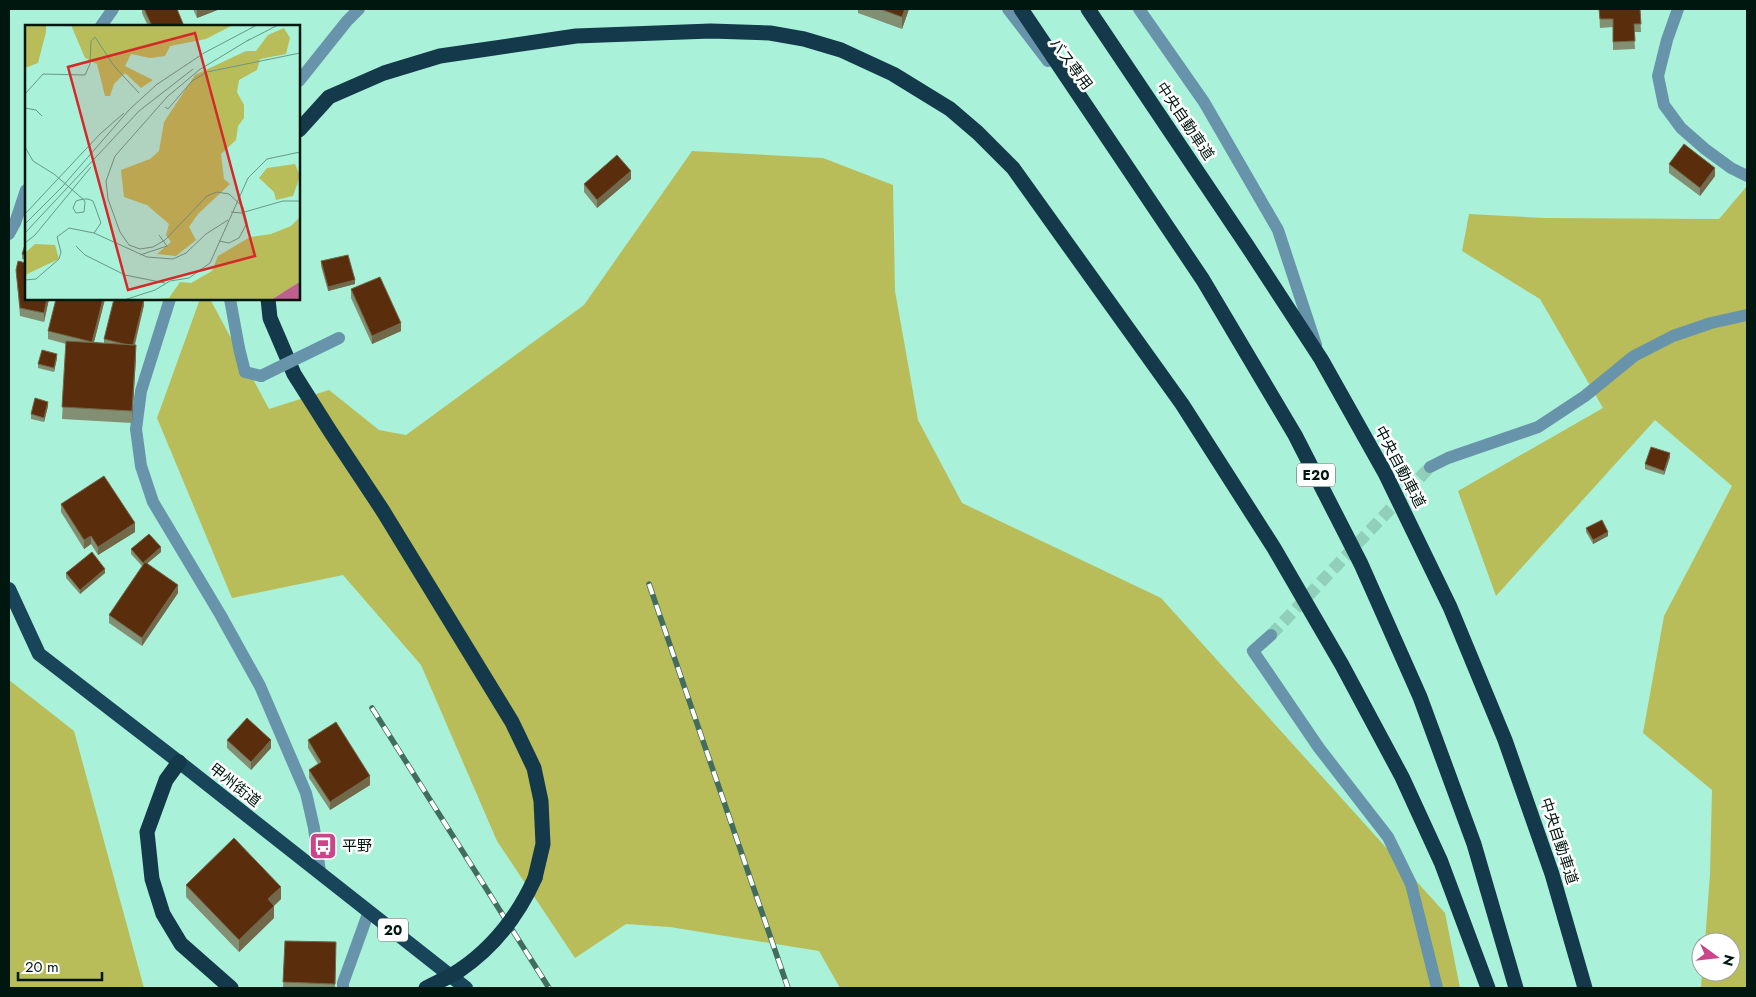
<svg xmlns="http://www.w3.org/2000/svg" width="1756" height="997" viewBox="0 0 1756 997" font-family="Jost,'Noto Sans JP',sans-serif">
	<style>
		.green { fill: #b8bd59 }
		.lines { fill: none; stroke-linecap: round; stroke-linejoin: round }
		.minor-tunnel { stroke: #90d0bb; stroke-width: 12; stroke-dasharray: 12 6; stroke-linecap: butt }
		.service { stroke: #6894ab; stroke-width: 12 }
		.minor { stroke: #6894ab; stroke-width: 12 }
		.trunk { stroke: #18455a; stroke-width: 14 }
		.motorway { stroke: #13394a; stroke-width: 15 }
		.rail-casing { stroke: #426c5e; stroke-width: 5.5 }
		.rail { stroke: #fff; stroke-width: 4; stroke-dasharray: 11; stroke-linecap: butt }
		.service-bridge { stroke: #6894ab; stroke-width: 12 }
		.motorway-bridge { stroke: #13394a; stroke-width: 15 }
		.wall { fill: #828f73 }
		.shaded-wall { fill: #72684a }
		.building { fill: #5a2d0d; stroke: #72684a }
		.labels { text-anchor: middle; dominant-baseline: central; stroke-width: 5; stroke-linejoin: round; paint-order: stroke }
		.shield { fill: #fff; stroke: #4c5d57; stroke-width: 1 }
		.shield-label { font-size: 14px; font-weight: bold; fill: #00170f }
		.street-label { font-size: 15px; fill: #00170f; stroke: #fff }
		.poi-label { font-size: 15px; fill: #00170f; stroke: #fff; text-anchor: start }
		.inset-road { fill: none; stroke: #659a88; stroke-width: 1 }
		.view { fill: #d62828; fill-opacity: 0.15; stroke: #d62828; stroke-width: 2.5 }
		.inset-edge { fill: none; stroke: #00170f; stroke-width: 2.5 }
	</style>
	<rect width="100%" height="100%" fill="#a9f1d9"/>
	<path class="green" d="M692 151 823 158 893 185 895 291 918 420 962 503 1161 598 1445 913 1460 988H840L819 951 670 927 626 924 575 958 497 841 421 665 343 575 232 598 157 418 200 299H210L269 409 329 390 379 430 406 435 584 305Z
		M1747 186V988H1701L1702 972H1731V942H1705L1710 874 1712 790 1643 733 1664 616 1732 486 1655 420 1496 596 1458 491 1603 408 1540 299 1462 251 1469 214 1545 218 1719 219Z
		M9 680 74 731 144 988H9Z"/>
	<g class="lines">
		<path class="minor-tunnel" d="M1271 635 1430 467"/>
		<path class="service" d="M1008 9 1048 61
			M1139 9 1204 102 1278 230 1316 345
			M101 26 113 9
			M9 234 15 223 26 190
			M230 299 239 348 245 372 261 376"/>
		<path class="minor" d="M1678 9 1667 40 1658 76 1664 105 1681 128 1705 149 1731 168 1747 176
			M299 81 347 21 359 9
			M170 299 141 391 136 429 141 466 153 502 220 614 260 686 306 793 314 828 320 872
			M1430 467 1448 458 1538 427 1585 396 1634 356 1673 336 1711 323 1747 315
			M1271 635 1253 651 1319 748 1388 837 1411 884 1437 988
			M343 988V983L369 911"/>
		<path class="trunk" d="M9 589 39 654 179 762 466 988"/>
		<path class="motorway" d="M1021 9 1203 280 1295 435 1361 564 1420 697 1474 844 1516 988
			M1088 9 1248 247 1321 359 1385 473 1450 607 1505 740 1552 874 1585 988
			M299 130 329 97 384 73 440 56 576 36 711 31 770 33 804 39 841 50 893 74 950 109 978 133 1013 168 1182 404 1274 548 1342 665 1402 777 1441 862 1488 988
			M268 299 270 318 294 374 330 431 383 511 512 722 534 768 541 801 543 844 535 878
			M179 762 166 780 147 832 152 879 163 914 181 944 231 988"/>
		<g class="rail-casing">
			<path id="rail" d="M649 584 788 988
				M372 708 549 988"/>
		</g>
		<use href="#rail" class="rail"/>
		<path class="service-bridge" d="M261 376 339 338"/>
		<path class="motorway-bridge" d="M426 988C437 982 450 977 460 970 495 946 518 916 535 878"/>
	</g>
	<path class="wall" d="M142 9H144L184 26H148L142 13Z
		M193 9H220L197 18Z
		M858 9H909L902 29 858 13Z
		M1599 9H1640L1641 32H1634L1635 49 1613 50V27L1600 28Z
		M1669 164 1715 176 1700 196 1669 173Z
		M631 179 597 208 584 192V184Z
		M26 242V260L22 259V254Z
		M321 261 355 284 328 291 321 266Z
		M16 270 26 299H49L44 322 20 316Z
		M351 289 401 331 372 344 351 298Z
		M105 299 94 342 104 343V339L144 299V305L135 345 136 357 132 423 62 419 66 344 48 339V331Z
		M57 358 54 372 38 368V364Z
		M48 406 44 422 31 419V414Z
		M1670 457 1664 475 1645 469V464Z
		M61 504 135 532 98 555 91 544 84 549 61 512Z
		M1586 528 1608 536 1593 544 1586 532Z
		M131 549 161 552 147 563 178 593 142 646 109 623V615L142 566 131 554Z
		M66 573H105L80 594 66 578Z
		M227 740 271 748 251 770 227 748Z
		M308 740 370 785 330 810 309 778V770L318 764 308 748Z
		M186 885 281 899 274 906V918L239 952 186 897Z
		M285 941 336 942 335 988H283Z"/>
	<path class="shaded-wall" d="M200 9H220L197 18V10Z
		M905 9H909L902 29V17Z
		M1715 168V176L1700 196V188Z
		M631 171V179L597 208V200Z
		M355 280V284L328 291V287Z
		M47 299H49L44 322V313Z
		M103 299H105L92 350V342Z
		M144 299V305L132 354V346Z
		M401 323V331L372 344V336Z
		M136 345V357L132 423V411Z
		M57 354V358L54 372V368Z
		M48 402V406L44 422V418Z
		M1670 453V457L1664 475V471Z
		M135 523V532L98 555V547Z
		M1608 532V536L1593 544V540Z
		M91 536V544L84 549V540Z
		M161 547V552L143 567V563Z
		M105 569V573L80 594V590Z
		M178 585V593L142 646V638Z
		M271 740V748L251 770V762Z
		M370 776V785L330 810V802Z
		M281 887V899L268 911V899Z
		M274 906V918L239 952V940Z"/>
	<path class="building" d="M144 9H177L184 26H152Z
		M880 9H905L902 17Z
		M1599 9H1640L1641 24H1634L1635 41 1613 42V19H1600Z
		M1684 144 1715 168 1700 188 1669 164Z
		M617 155 631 171 597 200 584 184Z
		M26 242V256L22 254Z
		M348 255 355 280 328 287 321 261Z
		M18 261 26 263V299H47L44 313 20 308 16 270Z
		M380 277 401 323 372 336 351 289Z
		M56 299H103L92 342 48 331Z
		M114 299H144L133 345 124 344 104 339Z
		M66 341 136 345 132 411 62 407Z
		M42 350 57 354 54 368 38 364Z
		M35 398 48 402 44 418 31 414Z
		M1651 447 1670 453 1664 471 1645 464Z
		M104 476 135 523 98 547 91 536 84 540 61 504Z
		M1602 520 1608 532 1593 540 1586 528Z
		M149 534 161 547 143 563 131 549Z
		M92 552 105 569 80 590 66 573Z
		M145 562 178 585 142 638 109 615Z
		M247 718 271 740 251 762 227 740Z
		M336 722 370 776 330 802 309 770 321 762 308 740Z
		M234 838 281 887 268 899 274 906 239 940 186 885Z
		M285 941 336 942 335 984 283 982Z"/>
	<defs>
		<g id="bus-square" transform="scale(1.4375)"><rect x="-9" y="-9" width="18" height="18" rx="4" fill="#ca468b" stroke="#fff"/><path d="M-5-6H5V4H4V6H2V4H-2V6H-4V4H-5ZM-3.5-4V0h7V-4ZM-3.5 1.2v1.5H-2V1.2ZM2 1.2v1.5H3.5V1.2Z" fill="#fff"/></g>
	</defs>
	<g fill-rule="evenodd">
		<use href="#bus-square" x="323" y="846"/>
	</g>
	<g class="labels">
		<g class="shield">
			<rect x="1297" y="463.5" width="38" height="23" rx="4"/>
			<rect x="378" y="918.5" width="30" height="23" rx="4"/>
		</g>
		<g class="shield-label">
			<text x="1316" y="475">E20</text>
			<text x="393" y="930">20</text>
		</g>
		<g class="street-label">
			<text transform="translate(1071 64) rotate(53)">バス専用</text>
			<text transform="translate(1185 121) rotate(56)">中央自動車道</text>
			<text transform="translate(1400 467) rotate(62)">中央自動車道</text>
			<text transform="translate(235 785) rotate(38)">甲州街道</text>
			<text transform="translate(1559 841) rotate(72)">中央自動車道</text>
		</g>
		<g class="poi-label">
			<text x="342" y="846">平野</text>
		</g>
	</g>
	<g transform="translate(25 25)">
		<rect width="275" height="275" fill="#a9f1d9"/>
		<path d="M0 0H21V7L13 38 0 43ZM46 0H208L181 14 145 21 140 31 125 33 106 29 100 41 128 55 116 63 100 48 89 59 85 71H80L72 39 60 33ZM259 3 265 13 261 29 235 34 232 45 214 55 212 67 219 80V93L213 101 211 115 196 129 199 154 205 159 173 189 164 202 171 215 151 231 132 229 146 217 141 210 144 199 122 180 99 172 96 145 125 134 134 126 139 97 170 50 221 26H231L243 10ZM270 139 275 151 268 171 251 175 249 167 234 153 242 143ZM275 192V257L246 275H117L144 273 155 257 166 258 187 246 193 231 225 212 246 209 266 201ZM10 219 30 220 34 234 0 250V228Z" fill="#b8bd59"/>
		<path d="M275 257V275H246L268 261Z" fill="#bd608d"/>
		<path class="inset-road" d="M222 16 253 0M0 69 18 49 60 50 65 39 66 16 70 12 89 41 114 68M140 82 143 84 167 56 182 47 275 28M0 83 11 85 17 91M0 122 8 136 29 149 59 175 60 177 59 187 51 188 48 183 51 176 54 175 59 174H63L68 176 76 198 69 208M206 187 216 188 258 176H274M0 189 75 109 99 88M0 199 37 162 104 85 131 60 179 28 232 0M0 208 114 86 168 44M194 216 204 218 214 213 222 198 218 182 204 169 192 167 182 171 140 215 128 222 115 224 104 220 95 207 83 174 81 156 90 131 142 72 174 45 225 14M0 218 10 210 66 142M51 221 60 230 100 250 140 258M115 230 142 221 134 210M0 255 11 254 34 234 36 227 32 212 44 203 69 208 122 232 148 234 161 228 181 209 203 195M99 275 130 265 145 256 164 253 185 238 223 153 242 134 275 127"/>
		<path class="view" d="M170 8 230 231 103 265 43 42Z"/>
		<rect width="275" height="275" class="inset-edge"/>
	</g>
	<rect width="1756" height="997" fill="none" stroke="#00170f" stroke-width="20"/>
	<g transform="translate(1716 957) rotate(105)"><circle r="24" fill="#ffffff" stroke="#99a29f"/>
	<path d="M0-4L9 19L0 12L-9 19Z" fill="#ca468b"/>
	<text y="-8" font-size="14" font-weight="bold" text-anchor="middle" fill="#00170f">N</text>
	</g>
	<path d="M18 972v8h84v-8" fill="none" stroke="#00170f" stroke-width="2.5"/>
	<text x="25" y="972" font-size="15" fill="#00170f" stroke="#ffffff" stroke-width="4" paint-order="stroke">20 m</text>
</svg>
